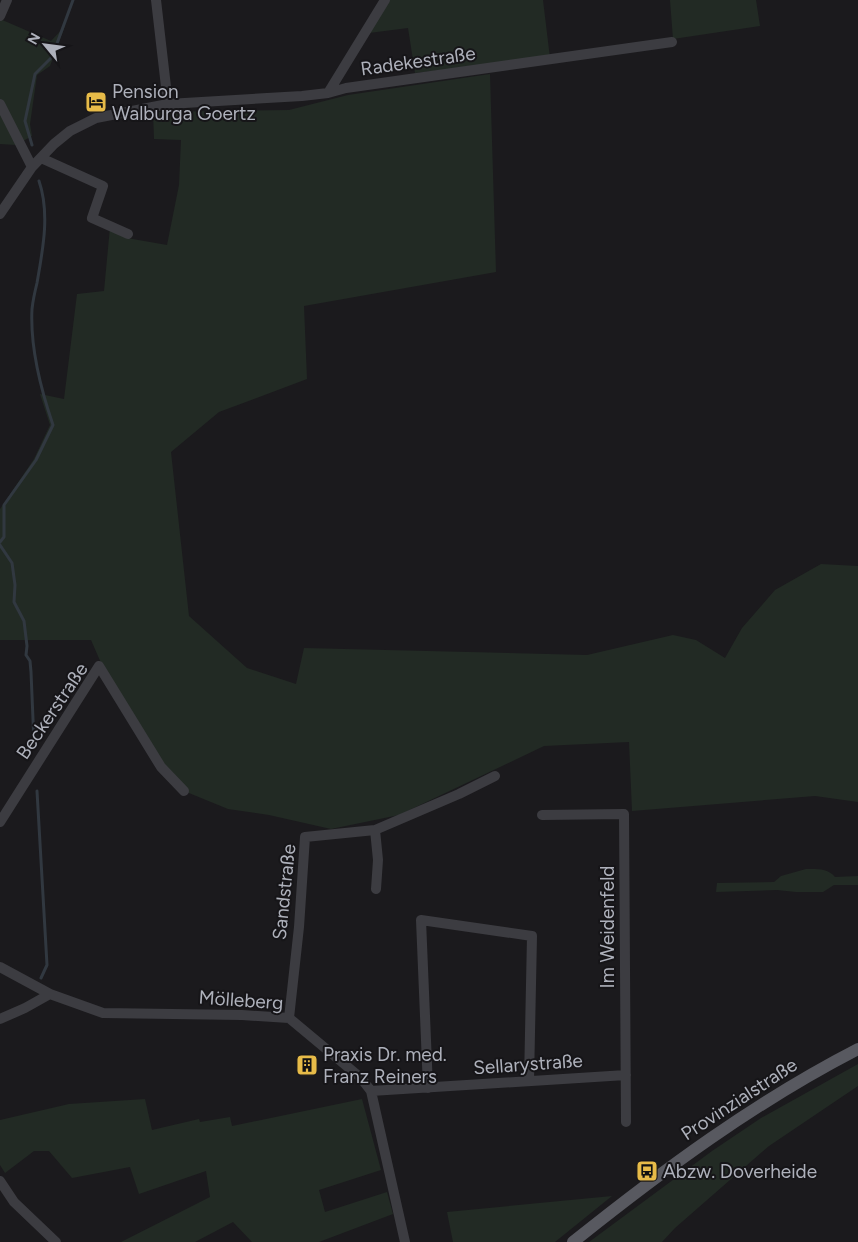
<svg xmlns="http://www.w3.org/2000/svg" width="858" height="1242" viewBox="0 0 858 1242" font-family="Figtree,sans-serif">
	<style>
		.green { fill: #222a24 }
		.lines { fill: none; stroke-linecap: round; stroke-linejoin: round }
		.stream { stroke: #313840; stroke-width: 3 }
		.minor { stroke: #3c3c41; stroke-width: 10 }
		.major { stroke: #585960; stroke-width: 12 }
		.labels { text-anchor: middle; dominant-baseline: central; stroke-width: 4; stroke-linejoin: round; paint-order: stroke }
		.street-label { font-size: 19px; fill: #aeb1bb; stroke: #161518 }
		.poi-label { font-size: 19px; fill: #aeb1bb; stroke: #161518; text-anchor: start }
	</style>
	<rect width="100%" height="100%" fill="#1b1a1d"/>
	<path class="green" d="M389 0H543L550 58 415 73 408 28 369 33Z
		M670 0H756L760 26 673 39Z
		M0 19 51 41 65 26 50 66 37 75 30 124 32 136 16 145 0 144Z
		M490 74 496 272 304 306 307 379 219 412 171 452 189 616 247 668 296 684 304 648 587 655 673 635 696 640 725 658 742 628 775 590 821 564 858 566V802L815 796 632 811 629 742 544 746 399 815 331 829 269 815 228 809 184 791 161 767 111 686 91 640H0V509L34 459 50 425 40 394 64 399 77 294 104 291 110 227 127 238 167 245 179 185 181 140 154 139 153 112 289 110 348 95Z
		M806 869C816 869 828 868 835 877L858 876V885H834L823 892H796L777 890 716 892 717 883 774 882 781 876Z
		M858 1064V1086L769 1146 675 1228 662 1242H589L712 1151 761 1118Z
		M145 1099 152 1130 199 1119 200 1122 230 1117 232 1126 362 1099 381 1170 319 1190 325 1212 387 1192 393 1214 319 1242H252L233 1222 195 1242H121L210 1197 206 1171 139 1194 130 1167 72 1178 49 1151H34L5 1173 0 1165V1120L69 1104Z
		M612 1196 555 1242H453L447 1212Z"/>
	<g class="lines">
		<path class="stream" d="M32 145 25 121 35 74 52 57 73 0
			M0 542 4 537V505L36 460 53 425C41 390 30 347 32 309 33 300 35 291 37 283 43 249 50 213 39 181
			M0 545 12 563 15 585 14 602 24 621 27 646 26 655 30 661 31 672 34 743
			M37 791 47 965 41 978"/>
		<path class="minor" d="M0 16 7 0
			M328 93 385 0
			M0 104 32 167
			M168 104 302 96 328 93 346 88 672 42
			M41 158 103 186 92 218 128 234
			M0 214 32 167 54 144 70 131 96 118 168 104 156 0
			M542 815 624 814 626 1122
			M0 822 99 666 161 767 184 791
			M375 830 378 860 376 889
			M0 967 50 994 103 1013 242 1015 289 1018 361 1078 371 1091 405 1242
			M289 1018 299 927 305 837 375 830 459 794 495 776
			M0 1019 25 1008 50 994
			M428 1088 421 920 532 936 529 1081
			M371 1091 626 1075
			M0 1181 14 1202 56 1242"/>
		<path class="major" d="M573 1242C663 1170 755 1102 858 1049"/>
	</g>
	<defs>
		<g id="hotel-square" transform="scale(1.125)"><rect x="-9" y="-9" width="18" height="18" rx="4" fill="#e7bb48" stroke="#161518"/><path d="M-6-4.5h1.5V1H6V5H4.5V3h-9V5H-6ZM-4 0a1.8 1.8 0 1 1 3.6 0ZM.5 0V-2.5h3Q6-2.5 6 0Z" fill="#111"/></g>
		<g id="building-square" transform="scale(1.125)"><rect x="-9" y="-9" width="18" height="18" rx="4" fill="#e7bb48" stroke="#161518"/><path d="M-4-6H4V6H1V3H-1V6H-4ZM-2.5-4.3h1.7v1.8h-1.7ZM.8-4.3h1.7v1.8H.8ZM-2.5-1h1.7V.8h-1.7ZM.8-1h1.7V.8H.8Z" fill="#111"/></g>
		<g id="bus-square" transform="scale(1.125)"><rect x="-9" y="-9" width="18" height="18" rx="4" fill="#e7bb48" stroke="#161518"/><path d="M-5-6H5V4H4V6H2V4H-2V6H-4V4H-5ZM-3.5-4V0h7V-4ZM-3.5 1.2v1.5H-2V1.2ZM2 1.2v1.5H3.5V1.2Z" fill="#111"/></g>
	</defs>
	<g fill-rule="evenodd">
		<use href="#hotel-square" x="96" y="102"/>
		<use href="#building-square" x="307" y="1065"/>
		<use href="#bus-square" x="647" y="1171"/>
	</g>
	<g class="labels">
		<g class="street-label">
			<text transform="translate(418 61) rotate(-8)">Radekestraße</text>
			<text transform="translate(52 711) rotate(-56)">Beckerstraße</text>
			<text transform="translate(284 892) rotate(-84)">Sandstraße</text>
			<text transform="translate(607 927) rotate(-90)">Im Weidenfeld</text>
			<text transform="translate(241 1000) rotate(4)">Mölleberg</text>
			<text transform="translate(528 1064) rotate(-4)">Sellarystraße</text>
			<text transform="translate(739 1099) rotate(-33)">Provinzialstraße</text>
		</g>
		<g class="poi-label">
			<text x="112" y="91">Pension<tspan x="112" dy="22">Walburga Goertz</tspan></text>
			<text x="323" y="1054">Praxis Dr. med.<tspan x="323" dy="22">Franz Reiners</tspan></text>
			<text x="663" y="1171">Abzw. Doverheide</text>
		</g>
	</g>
	<g transform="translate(45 45) rotate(299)" stroke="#161518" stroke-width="4" paint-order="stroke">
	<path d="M0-4L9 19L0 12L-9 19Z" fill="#aeb1bb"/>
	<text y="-8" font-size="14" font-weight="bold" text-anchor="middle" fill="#aeb1bb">N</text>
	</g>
</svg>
